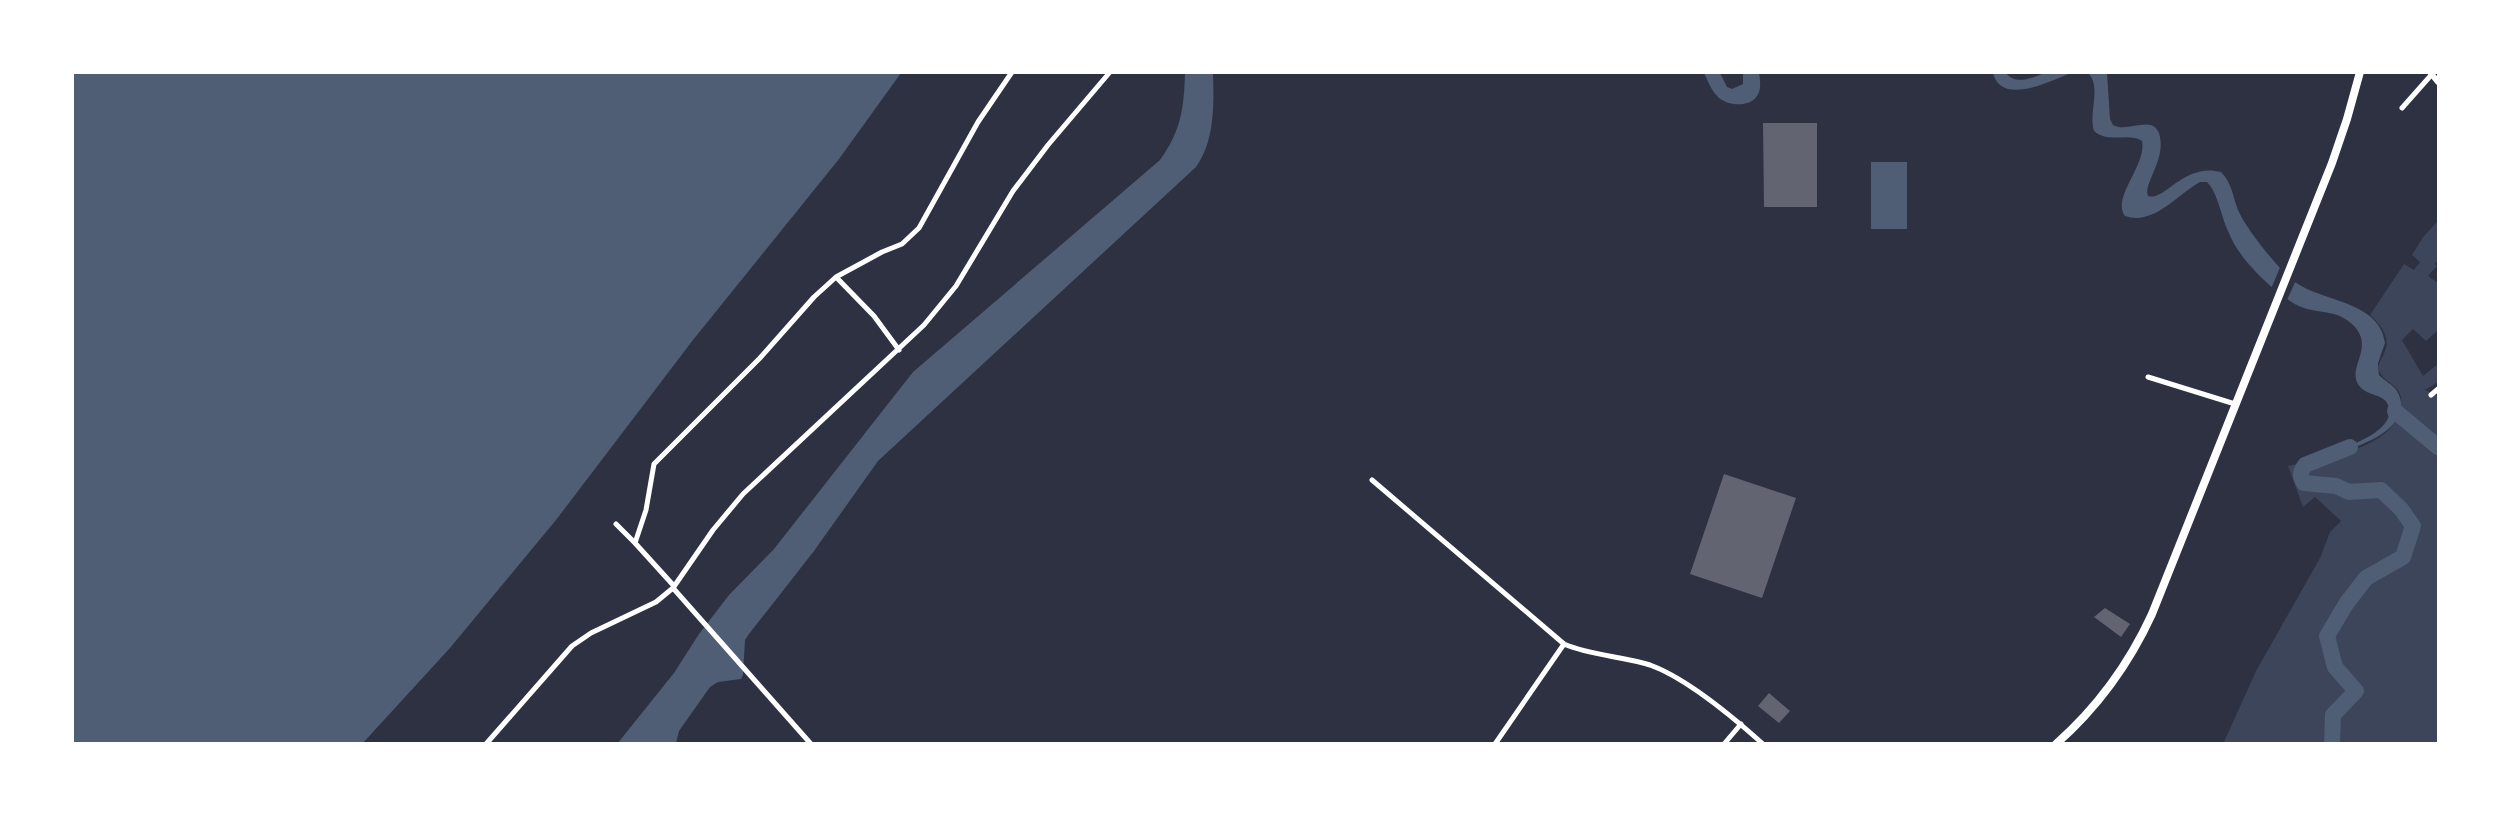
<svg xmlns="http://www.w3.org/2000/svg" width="2511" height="816" viewBox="0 0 2511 816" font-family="Rubik,sans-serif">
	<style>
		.green { fill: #3c4559 }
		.water { fill: #4f5d75 }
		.pier { fill: #2d3142 }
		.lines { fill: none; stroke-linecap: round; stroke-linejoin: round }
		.river { stroke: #4f5d75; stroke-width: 16 }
		.building { fill: #626471 }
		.minor { stroke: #fff; stroke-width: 5 }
		.tertiary { stroke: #fff; stroke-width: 6 }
		.primary { stroke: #fff; stroke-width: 8 }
	</style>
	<rect width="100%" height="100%" fill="#2d3142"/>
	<path class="green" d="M2438 221V260L2435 264 2437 266 2428 276 2438 283V330L2426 341 2413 329 2402 340 2423 376 2438 364V382L2425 390 2438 396V743L2223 744 2256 671 2320 558 2330 532 2341 521 2315 497 2303 507 2288 466C2323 458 2405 448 2401 398 2399 383 2381 382 2379 369 2378 362 2383 357 2385 351 2391 337 2380 324 2370 315L2404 264 2414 270 2420 262 2412 255 2423 237Z"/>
	<path class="water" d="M72 73 73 72 901 73 839 159 693 340 556 520 450 648 362 744 73 743Z
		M1185 73H1213C1214 103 1215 141 1196 167L878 461 814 551 749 634 745 640 743 675 741 679 718 682 710 687 679 731 676 743 617 744 674 673 699 634 729 595 774 549 913 372 1160 160C1181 131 1184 108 1185 73Z
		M1704 73H1720L1727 87 1732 89 1743 84V73H1759C1760 78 1761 87 1759 92 1754 108 1728 107 1718 97 1711 90 1708 81 1704 73Z
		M1993 73H2006C2018 88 2037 74 2050 72 2057 72 2064 72 2071 73 2053 80 2001 107 1993 73Z
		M2088 73H2107L2110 119 2113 125C2128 134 2155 112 2160 137 2165 161 2143 184 2148 196 2164 202 2184 162 2221 172 2232 183 2233 197 2238 210 2246 229 2279 270 2295 282 2322 302 2380 301 2385 343L2378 363 2379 375C2384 381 2393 384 2397 391 2420 432 2342 454 2315 457 2332 452 2403 433 2387 403 2383 395 2368 395 2361 388 2343 369 2377 349 2353 325 2338 310 2322 314 2304 308 2290 304 2265 282 2255 271 2244 259 2234 247 2228 231 2221 216 2218 193 2207 182H2200C2177 195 2153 226 2125 216 2111 198 2147 165 2142 141 2128 132 2109 144 2094 131 2088 113 2102 87 2088 73Z
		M1871 162H1907V229H1871Z"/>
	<path class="pier" d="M2281 265 2296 280 2287 300 2271 289Z"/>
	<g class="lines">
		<path class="river" d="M2395 411 2438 447
			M2332 744 2333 715 2356 691 2335 667 2327 636 2346 604 2366 578 2403 557 2413 526 2401 509 2381 490 2349 492 2336 486 2304 483C2299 476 2301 471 2305 465L2350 447"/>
	</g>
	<path class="building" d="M1763 123H1817V207H1764Z
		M1724 474 1796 498 1762 598 1690 574Z
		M2105 608 2130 624 2121 637 2094 617Z
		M1769 693 1790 711 1779 723 1758 706Z"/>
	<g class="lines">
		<path class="minor" d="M2402 108 2433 73
			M836 277 874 316 899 350
			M2148 377 2235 404
			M2431 395 2438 389
			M1372 480 1564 644C1592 656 1622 656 1650 665 1686 678 1734 718 1763 744
			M616 524 635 543
			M674 586 635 543 646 510 654 464 760 358 814 297 836 277 882 252 902 244 919 228 978 122 1012 72
			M673 588 811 744
			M486 744 572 646 591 633 656 602 673 588 713 530 743 494 924 325 956 286 1013 191 1048 145 1110 72
			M1495 744 1564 644
			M1724 744 1741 724"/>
		<path class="tertiary" d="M2430 72 2438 82"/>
		<path class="primary" d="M2056 744C2098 707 2129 664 2152 614L2332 163 2347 119 2360 72"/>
	</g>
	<rect width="2511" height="816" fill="none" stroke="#ffffff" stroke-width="148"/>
</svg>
